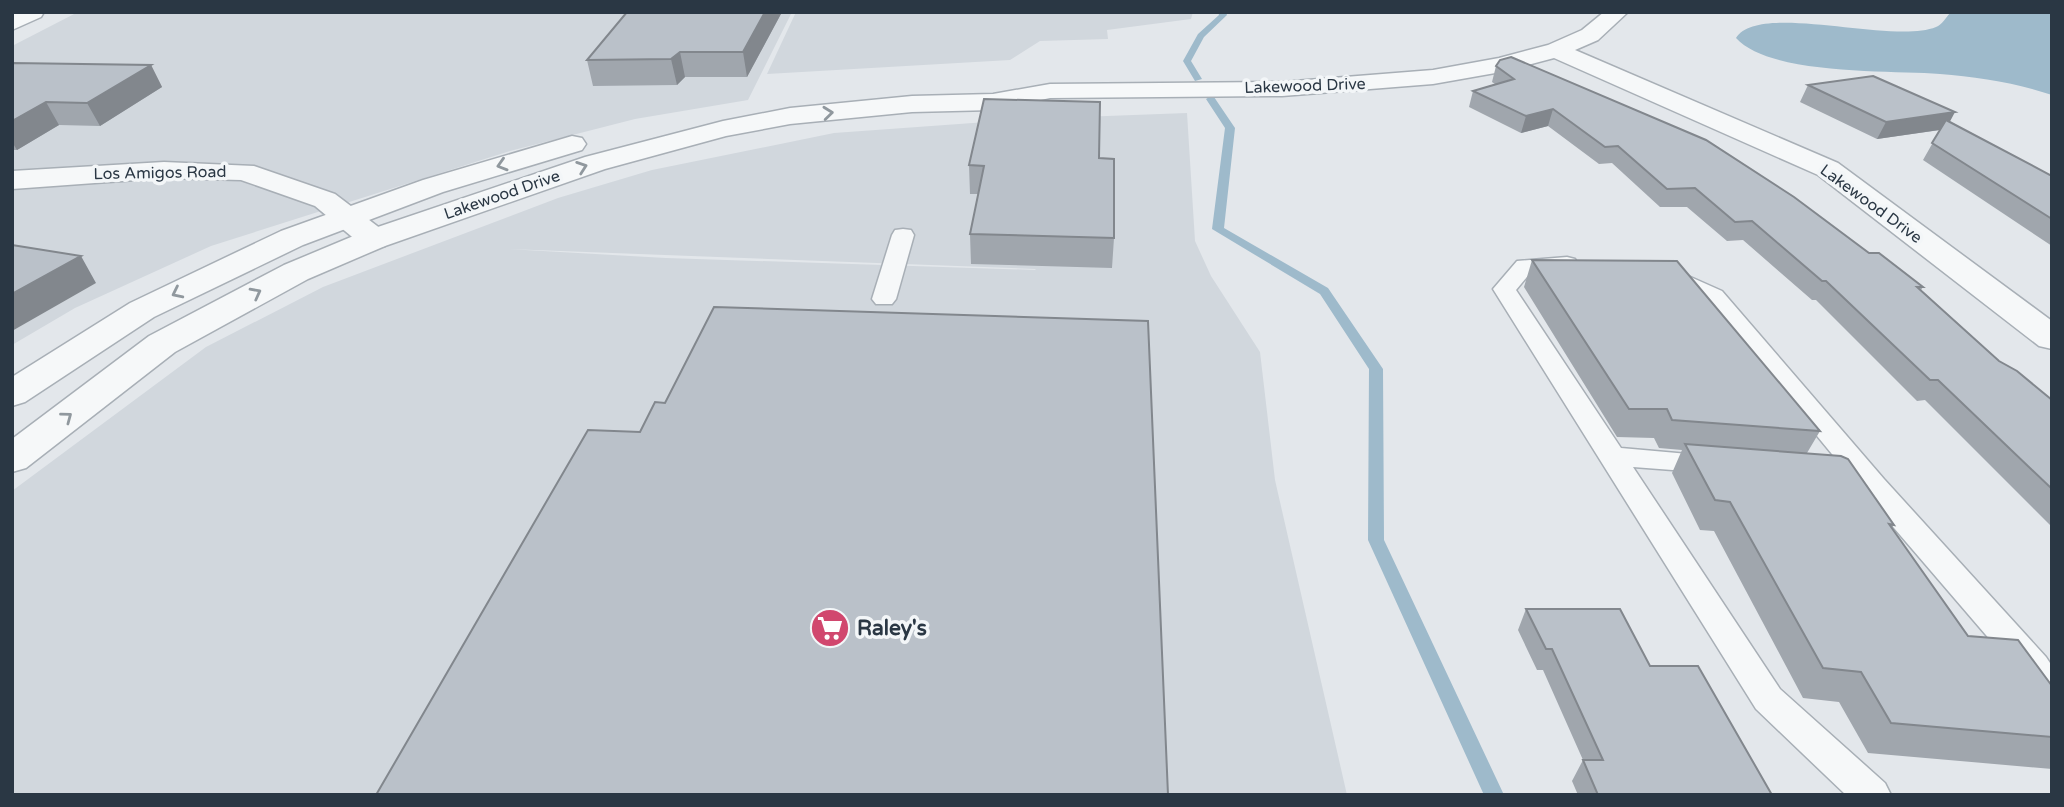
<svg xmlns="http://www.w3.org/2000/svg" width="2064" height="807" viewBox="0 0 2064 807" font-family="'Varela Round',sans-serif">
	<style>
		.built { fill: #d1d7dd; fill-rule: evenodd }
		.water { fill: #9ebacb }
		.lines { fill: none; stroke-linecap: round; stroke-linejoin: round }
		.stream { fill: #9ebacb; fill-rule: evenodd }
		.service-casing { stroke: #a8afb6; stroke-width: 3 }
		.minor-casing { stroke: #a8afb6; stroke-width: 3 }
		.tertiary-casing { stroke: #a8afb6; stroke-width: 3 }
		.service { fill: #f6f8f9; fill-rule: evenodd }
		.minor { fill: #f6f8f9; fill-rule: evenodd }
		.tertiary { fill: #f6f8f9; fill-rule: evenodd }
		.wall { fill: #a0a6ad }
		.shaded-wall { fill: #82878d }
		.building { fill: #bac1c9; stroke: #82878d; stroke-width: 2 }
		.oneway { stroke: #90989e }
		.labels { text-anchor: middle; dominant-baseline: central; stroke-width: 7; stroke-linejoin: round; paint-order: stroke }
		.far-street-label { font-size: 16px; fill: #2a3744; stroke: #f3f6f8 }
		.near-poi-label { font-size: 21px; font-weight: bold; fill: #2a3744; stroke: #f3f6f8; text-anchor: start }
	</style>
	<rect width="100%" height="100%" fill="#e3e7eb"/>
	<path class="built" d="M78 12H792L748 100 635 119 510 151 211 246 75 308 12 345V46Z
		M796 12H1193L1191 19 1107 30 1108 39 1040 41 1010 60 767 74Z
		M1187 113 1195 241 1211 276 1260 352 1275 480 1347 795H12V491L206 347 323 287 558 198 652 170 834 133 1027 119ZM506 249 1035 269 1036 270 666 258Z"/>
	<path class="water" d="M1951 12H2052V95C2017 83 1977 77 1940 74 1890 70 1771 76 1736 38 1759 1 1892 45 1936 27 1942 25 1946 17 1951 12Z"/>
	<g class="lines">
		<path class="stream" d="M1218 12H1226L1227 15 1204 37 1191 61 1202 79 1195 81 1183 61 1198 34 1219 15Z
			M1211 96 1214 97 1235 128 1224 228 1328 288 1383 369 1384 540 1504 795H1484L1368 540 1369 369 1320 294 1212 229 1225 128 1206 99Z"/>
		<g class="service-casing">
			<path id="service" d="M903 229 911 230 914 235 896 299 892 304H876L872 299 892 235 895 230Z
				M1567 257 1575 259 1578 264 1575 269 1531 272 1516 290 1621 448 1722 457 1726 464 1722 471 1712 473 1633 467 1780 689 1885 783 1891 795H1846L1756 709 1493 289 1517 261Z
				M1668 267 1722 291 1884 479 2046 657 2052 666V710L2040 706 2022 677 1864 493 1706 301 1660 279 1657 274 1660 269Z"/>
		</g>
		<g class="minor-casing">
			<path id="minor" d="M1604 12H1628L1598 40 1575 50 1838 163 2052 321V349L2039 346 1818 175 1554 58 1501 72 1433 84 1282 96 1050 98 993 110 912 112 790 124 726 136 605 169 385 246 308 279 175 352 26 468 12 472V439L149 336 284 265 363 232 585 157 723 121 790 108 912 96 993 94 1050 84 1282 82 1433 70 1499 58 1548 45 1582 30Z
				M572 136 582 138 586 144 582 150 443 192 303 245 154 317 25 402 12 406V377L130 303 281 231 423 180Z"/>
		</g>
		<g class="tertiary-casing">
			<path id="tertiary" d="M16 12H44L41 17 12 30V14Z
				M164 162 254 166 335 194 385 232 390 239 385 246 374 248 363 246 315 206 241 180 164 178 12 189V171Z"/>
		</g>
		<use href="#service" class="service"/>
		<use href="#minor" class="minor"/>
		<use href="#tertiary" class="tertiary"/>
	</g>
	<path class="wall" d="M782 12 747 77H685L677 85 593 86 587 60Z
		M12 63 151 65 162 87 100 126 59 125 17 150H12Z
		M1496 66 1869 253 1923 287 1921 290 1999 361 2052 400V527L1925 400 1917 401 1816 300H1812L1743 240 1727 241 1687 207H1660L1612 163 1599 164 1548 126 1521 133 1469 107 1473 91 1495 84 1492 82Z
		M1808 85 1949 122 2052 176V246L1923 160 1940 130 1877 139 1800 102Z
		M1099 158 1114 238 1112 268 971 264 970 234 978 194H970L969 165Z
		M1532 260 1820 431 1807 453 1894 525 1892 528 1968 636 2052 686V769L1868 753 1839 702 1803 698 1714 531 1700 530 1672 473 1682 450 1659 448 1654 438 1617 437 1524 287Z
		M1526 609 1650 666 1772 795H1578L1572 781 1583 760 1543 670H1537L1518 630Z"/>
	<path class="shaded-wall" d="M765 12H782L747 77 743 52Z
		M680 52 685 77 677 85 671 59Z
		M151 65 162 87 100 126 87 103Z
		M46 102 59 125 17 150 12 142V121Z
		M1553 109 1548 126 1521 133 1526 116Z
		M1955 112 1946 129 1877 139 1886 122Z
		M81 256 96 283 12 331V294Z"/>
	<path class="building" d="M627 12H765L743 52H680L671 59 587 60Z
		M1511 57 1706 140 1794 197 1869 253H1879L1923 287H1917L1999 361 2017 371 2052 400V489L1938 380H1930L1826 281H1822L1752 221 1735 222 1695 188 1667 189 1618 146 1605 147 1553 109 1526 116 1473 91 1514 79 1496 66 1500 60Z
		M12 63 151 65 87 103 46 102 12 121Z
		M1873 76 1955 112 1886 122 1808 85Z
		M984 99 1100 102 1099 158 1114 159V238L970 234 984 166 969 165Z
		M1946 120 2052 176V219L1932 143Z
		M12 245 81 256 12 294Z
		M1532 260 1677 261 1820 431 1672 420 1667 409H1629Z
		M714 307 1148 321 1168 795H376L588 430 640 432 655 402 665 403Z
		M1685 444 1841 456 1848 459 1894 525 1889 524 1968 636 2018 640 2052 686V737L1891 723 1861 672 1823 668 1730 502 1715 500Z
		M1526 609H1620L1650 666H1698L1772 795H1598L1583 760H1603L1552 649H1546Z"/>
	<defs><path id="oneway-chevron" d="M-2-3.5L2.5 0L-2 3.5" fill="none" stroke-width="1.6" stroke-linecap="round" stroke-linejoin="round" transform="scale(1.75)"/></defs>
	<g class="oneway">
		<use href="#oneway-chevron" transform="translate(828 113) rotate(-6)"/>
		<use href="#oneway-chevron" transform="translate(502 165) rotate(163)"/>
		<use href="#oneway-chevron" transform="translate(582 167) rotate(-19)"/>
		<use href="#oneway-chevron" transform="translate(177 293) rotate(154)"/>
		<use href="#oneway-chevron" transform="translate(256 293) rotate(-28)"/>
		<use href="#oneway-chevron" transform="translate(67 417) rotate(-37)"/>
	</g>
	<defs>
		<g id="supermarket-disc" transform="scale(2.0125)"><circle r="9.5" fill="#d1476e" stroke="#f3f6f8"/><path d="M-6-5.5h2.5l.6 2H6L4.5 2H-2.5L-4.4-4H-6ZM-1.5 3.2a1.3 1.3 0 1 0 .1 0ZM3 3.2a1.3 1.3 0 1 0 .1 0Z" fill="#fff"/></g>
	</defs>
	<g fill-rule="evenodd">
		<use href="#supermarket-disc" x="830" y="628"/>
	</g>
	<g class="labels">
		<g class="far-street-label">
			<text transform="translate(1305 86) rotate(-2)">Lakewood Drive</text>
			<text transform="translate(160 173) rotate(-1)">Los Amigos Road</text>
			<text transform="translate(502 195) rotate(-19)">Lakewood Drive</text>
			<text transform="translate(1871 204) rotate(36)">Lakewood Drive</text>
		</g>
		<g class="near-poi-label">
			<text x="857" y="628">Raley's</text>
		</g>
	</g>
	<rect width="2064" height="807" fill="none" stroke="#2a3744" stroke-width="28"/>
</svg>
